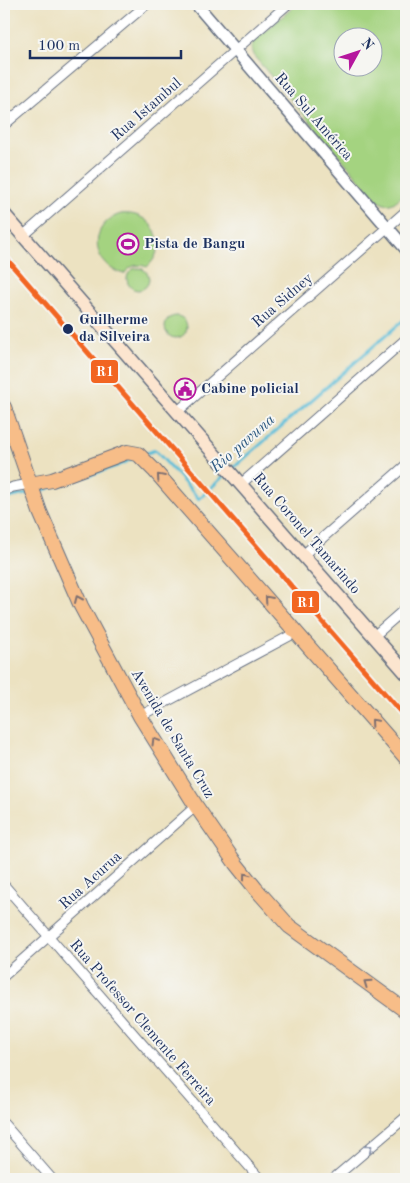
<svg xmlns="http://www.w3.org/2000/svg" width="410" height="1183" viewBox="0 0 410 1183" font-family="'Old Standard TT',serif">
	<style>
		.green { fill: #a4d380; stroke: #60816f; fill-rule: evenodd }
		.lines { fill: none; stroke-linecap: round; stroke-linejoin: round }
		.stream { stroke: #5abed9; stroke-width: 3 }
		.minor-casing { stroke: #646e81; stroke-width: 11 }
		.tertiary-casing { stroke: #646e81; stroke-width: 14 }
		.secondary-casing { stroke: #646e81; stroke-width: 15 }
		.primary-casing { stroke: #646e81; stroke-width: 16 }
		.minor { stroke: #fff; stroke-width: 9 }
		.tertiary { stroke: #fff; stroke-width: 11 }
		.secondary { stroke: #fce5cf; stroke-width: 12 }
		.primary { stroke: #f7bd88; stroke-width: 14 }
		.rail-1-casing { stroke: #f6f6f2; stroke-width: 9 }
		.rail-1 { stroke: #f26522; stroke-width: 5 }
		.oneway { stroke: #7e6f71 }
		.oneway2 { stroke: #8d97ae }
		.stop-dot { fill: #1b2f5e; stroke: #f6f6f2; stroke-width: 2 }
		.labels { text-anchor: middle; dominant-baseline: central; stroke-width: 4; stroke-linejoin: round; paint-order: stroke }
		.street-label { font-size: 15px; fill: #1b2f5e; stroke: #f6f6f2 }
		.poi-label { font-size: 15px; font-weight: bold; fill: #1b2f5e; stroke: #f6f6f2; text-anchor: start }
		.stop-label { font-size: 15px; font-weight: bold; fill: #1b2f5e; stroke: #f6f6f2; text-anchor: start }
		.water-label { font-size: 16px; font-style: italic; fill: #2e5a83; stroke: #f6f6f2 }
		.line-badge { stroke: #f6f6f2; stroke-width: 2 }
		.badge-label { font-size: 14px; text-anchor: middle; font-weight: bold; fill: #fff }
	</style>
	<rect width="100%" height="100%" fill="#f6f6f2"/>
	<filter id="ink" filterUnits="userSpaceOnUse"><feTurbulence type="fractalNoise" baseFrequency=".02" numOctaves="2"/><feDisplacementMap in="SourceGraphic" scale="10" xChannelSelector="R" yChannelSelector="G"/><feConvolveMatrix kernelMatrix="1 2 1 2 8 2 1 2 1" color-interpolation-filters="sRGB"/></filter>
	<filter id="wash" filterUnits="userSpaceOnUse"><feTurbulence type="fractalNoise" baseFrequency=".0096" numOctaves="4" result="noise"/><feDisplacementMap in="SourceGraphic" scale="20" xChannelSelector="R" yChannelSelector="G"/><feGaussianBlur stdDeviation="1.12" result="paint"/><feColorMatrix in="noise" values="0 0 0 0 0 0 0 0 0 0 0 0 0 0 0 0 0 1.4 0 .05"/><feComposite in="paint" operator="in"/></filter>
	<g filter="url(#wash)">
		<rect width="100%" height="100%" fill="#ece2c1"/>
		<path class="green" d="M297 4H406V192C396 201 390 210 377 200L253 55 251 48 254 41ZM342 38H372V68H342Z
			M121 214C153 210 171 246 147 267 137 263 130 266 124 274 91 266 87 224 121 214Z
			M127 279a11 11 0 1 1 22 0a11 11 0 1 1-22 0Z
			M165 327a11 11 0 1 1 22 0a11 11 0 1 1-22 0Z"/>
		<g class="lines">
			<path class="stream" d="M145 454 155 450 199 499 226 474
				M231 470 406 318
				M37 492 117 466 134 458
				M4 499 30 493"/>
		</g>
	</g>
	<g filter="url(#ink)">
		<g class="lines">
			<g class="minor-casing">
				<path id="minor" d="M4 125 147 4
					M23 236 288 4
					M177 412 406 211
					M241 484 406 339
					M4 491 13 487 30 484
					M303 555 406 465
					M374 636 406 608
					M140 716 297 632
					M4 885 260 1179
					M4 976 196 806
					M4 1124 52 1179
					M333 1179 406 1117"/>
			</g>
			<g class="tertiary-casing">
				<path id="tertiary" d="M196 4 406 249"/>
			</g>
			<g class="secondary-casing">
				<path id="secondary" d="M4 214 406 673"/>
			</g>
			<g class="primary-casing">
				<path id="primary" d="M4 407 40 512 81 606 140 716 196 806 236 864 256 889 289 926 406 1011
					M30 484 52 480 127 452 138 454 154 470 406 758"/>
			</g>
			<use href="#minor" class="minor"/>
			<use href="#tertiary" class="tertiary"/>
			<use href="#secondary" class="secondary"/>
			<use href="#primary" class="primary"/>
			<g class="rail-1-casing">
				<path id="rail-1" d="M4 256 406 718"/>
			</g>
			<use href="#rail-1" class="rail-1"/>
		</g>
		<defs><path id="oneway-chevron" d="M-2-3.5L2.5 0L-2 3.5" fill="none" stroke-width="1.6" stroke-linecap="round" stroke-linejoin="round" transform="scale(1.25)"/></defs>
		<g class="oneway">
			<use href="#oneway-chevron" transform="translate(160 477) rotate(-131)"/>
			<use href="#oneway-chevron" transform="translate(78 599) rotate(-114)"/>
			<use href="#oneway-chevron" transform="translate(268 599) rotate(-131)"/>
			<use href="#oneway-chevron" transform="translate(374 722) rotate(-131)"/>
			<use href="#oneway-chevron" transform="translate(155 741) rotate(-121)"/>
			<use href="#oneway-chevron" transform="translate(246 876) rotate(-127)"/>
			<use href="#oneway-chevron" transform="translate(367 983) rotate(-145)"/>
		</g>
		<use class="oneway2" href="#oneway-chevron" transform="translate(369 1148) rotate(-40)"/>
	</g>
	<defs>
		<g id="stadium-ring" transform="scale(1.125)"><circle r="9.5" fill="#f6f6f2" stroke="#b5179e" stroke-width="1.5"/><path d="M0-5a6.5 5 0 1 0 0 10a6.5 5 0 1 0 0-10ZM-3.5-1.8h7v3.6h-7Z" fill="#b5179e"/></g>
		<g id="civic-ring" transform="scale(1.125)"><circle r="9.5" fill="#f6f6f2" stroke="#b5179e" stroke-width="1.5"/><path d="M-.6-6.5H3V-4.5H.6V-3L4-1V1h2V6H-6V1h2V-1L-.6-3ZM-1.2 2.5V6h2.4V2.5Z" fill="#b5179e"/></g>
	</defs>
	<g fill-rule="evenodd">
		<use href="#stadium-ring" x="128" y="244"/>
		<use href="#civic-ring" x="185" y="389"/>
	</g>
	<circle class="stop-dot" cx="68" cy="329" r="6"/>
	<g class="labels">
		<g class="street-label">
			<text transform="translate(147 110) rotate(-41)">Rua Istambul</text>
			<text transform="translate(313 117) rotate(49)">Rua Sul América</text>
			<text transform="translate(283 301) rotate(-41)">Rua Sidney</text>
			<text transform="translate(306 534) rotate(49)">Rua Coronel Tamarindo</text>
			<text transform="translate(172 734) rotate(59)">Avenida de Santa Cruz</text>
			<text transform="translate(91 881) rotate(-42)">Rua Acurua</text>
			<text transform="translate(142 1023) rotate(49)">Rua Professor Clemente Ferreira</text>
		</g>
		<g class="poi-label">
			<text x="144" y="244">Pista de Bangu</text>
			<text x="201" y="389">Cabine policial</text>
		</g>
		<g class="stop-label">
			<text x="79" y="320">Guilherme<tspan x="79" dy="17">da Silveira</tspan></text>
		</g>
		<g class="water-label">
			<text transform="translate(243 444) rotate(-41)">Rio pavuna</text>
		</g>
	</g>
	<g class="line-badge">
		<rect x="90" y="359" width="29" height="25" rx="5" fill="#f26522"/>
		<rect x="291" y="590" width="29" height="24" rx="5" fill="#f26522"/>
	</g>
	<g class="badge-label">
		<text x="105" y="376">R1</text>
		<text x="306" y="607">R1</text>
	</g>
	<rect width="410" height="1183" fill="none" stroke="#f6f6f2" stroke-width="20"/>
	<g transform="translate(358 52) rotate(50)"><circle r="24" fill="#f6f6f2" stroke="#9ea6b7"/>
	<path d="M0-4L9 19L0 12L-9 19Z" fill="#b5179e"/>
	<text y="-8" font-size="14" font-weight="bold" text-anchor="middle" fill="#1b2f5e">N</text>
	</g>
	<path d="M30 50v8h151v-8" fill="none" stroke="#1b2f5e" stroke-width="2.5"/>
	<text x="38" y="50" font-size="15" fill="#1b2f5e" stroke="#f6f6f2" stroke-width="4" paint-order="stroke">100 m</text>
</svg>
